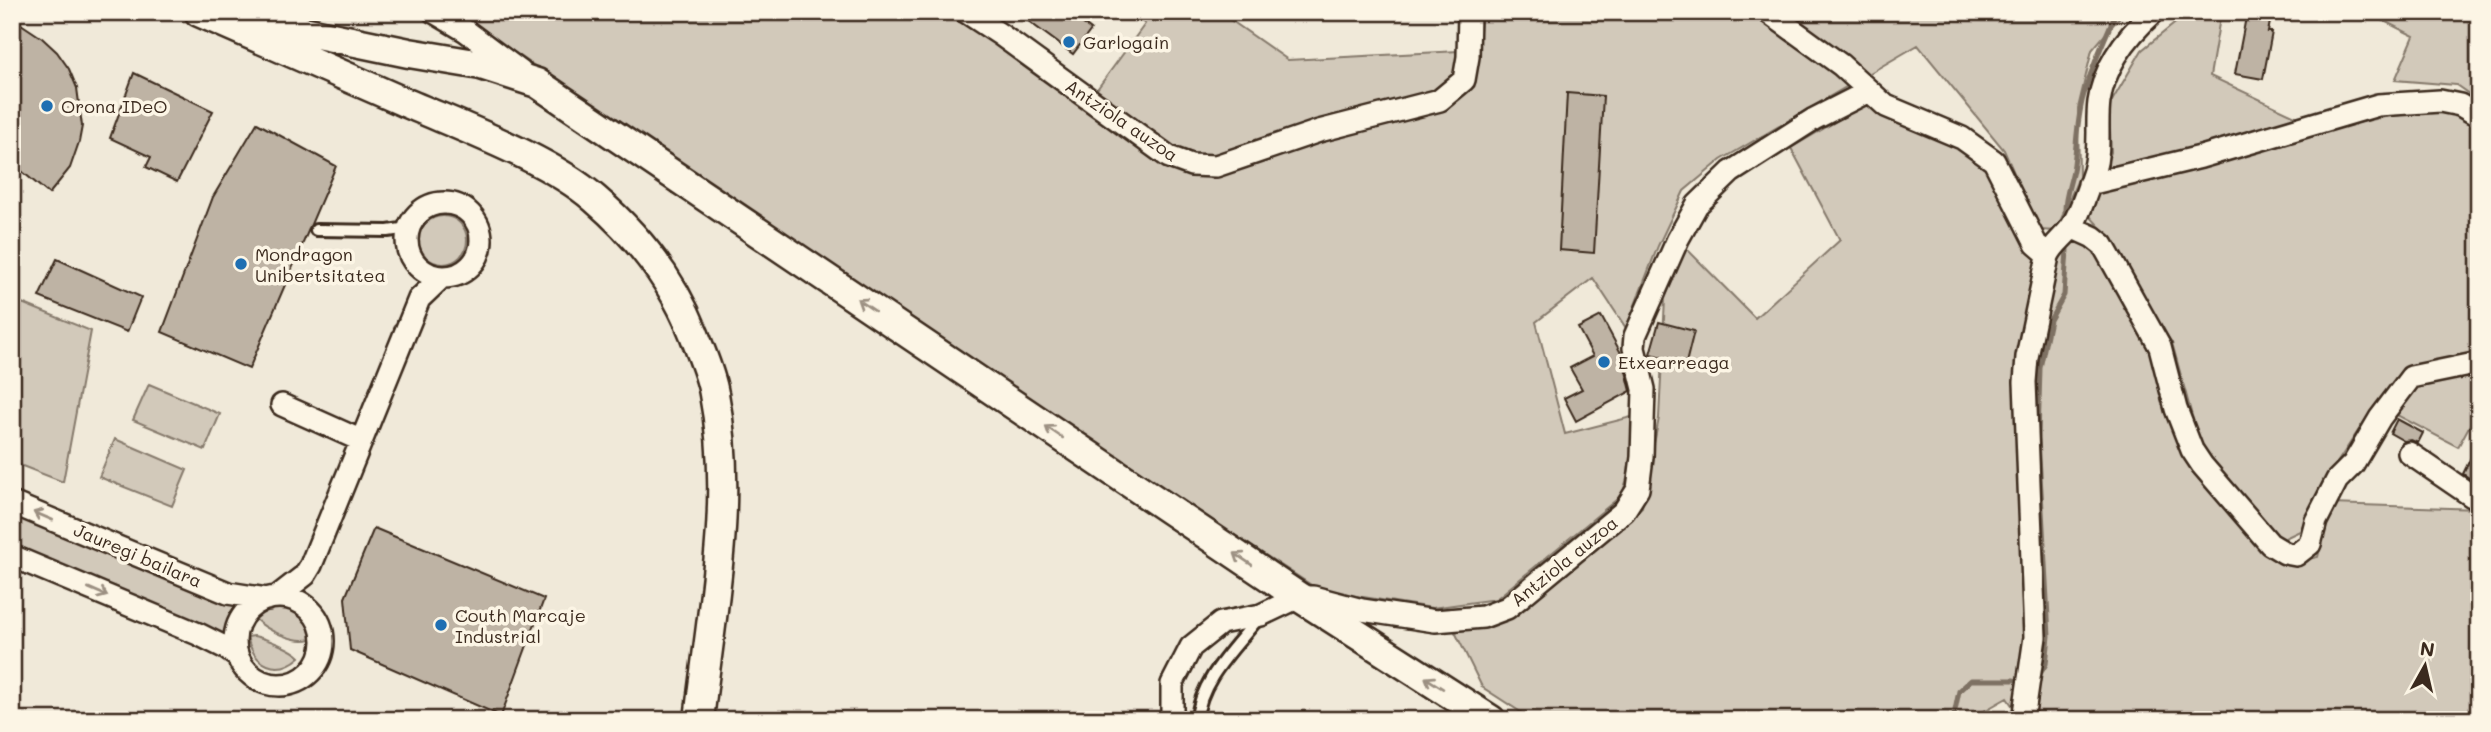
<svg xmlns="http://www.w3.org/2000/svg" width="2491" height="732" viewBox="0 0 2491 732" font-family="Mali,sans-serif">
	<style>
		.green { fill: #d2c9ba; stroke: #867a6c; stroke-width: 2 }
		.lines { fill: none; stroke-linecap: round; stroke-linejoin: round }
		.stream { stroke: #7e7163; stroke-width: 5 }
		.building { fill: #beb3a4; stroke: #3b2a1e; stroke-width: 2 }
		.lane-casing { stroke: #3b2a1e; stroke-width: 16 }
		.street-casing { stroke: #3b2a1e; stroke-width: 26 }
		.secondary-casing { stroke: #3b2a1e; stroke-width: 33 }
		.lane { stroke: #fcf5e5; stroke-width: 10 }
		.street { stroke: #fcf5e5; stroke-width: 21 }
		.secondary { stroke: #fcf5e5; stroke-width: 28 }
		.oneway { stroke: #9c9082 }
		.poi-dot { fill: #1f6fb2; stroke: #fcf5e5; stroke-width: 2.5 }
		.labels { text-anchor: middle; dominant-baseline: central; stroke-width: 7; stroke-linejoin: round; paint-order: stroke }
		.poi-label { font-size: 18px; fill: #3b2a1e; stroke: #fcf5e5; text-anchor: start }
		.street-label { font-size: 18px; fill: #3b2a1e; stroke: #fcf5e5 }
	</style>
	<rect width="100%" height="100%" fill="#f0e9d9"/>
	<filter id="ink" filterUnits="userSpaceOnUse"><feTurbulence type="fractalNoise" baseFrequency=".0143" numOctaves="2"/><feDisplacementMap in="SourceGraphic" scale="14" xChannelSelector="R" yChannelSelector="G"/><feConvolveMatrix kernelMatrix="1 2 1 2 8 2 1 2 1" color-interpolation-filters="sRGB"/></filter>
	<g filter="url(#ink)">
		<path class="green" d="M455 12H936L969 26 1028 66 1164 163 1213 179 1270 157 1196 154 1168 145 1095 92 1145 24 1130 12H1219L1288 60 1478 50 1482 12H2124L2092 50 2078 108 2079 177 2056 231 2039 230 2004 150 1918 45 1721 160 1684 191 1658 246 1626 328 1593 278 1536 322 1565 434 1635 416 1632 462 1622 495 1496 599 1432 608 1319 590 1052 416Z
			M2189 12H2221L2210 76 2325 130 2417 110 2460 115 2479 129V408L2458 447 2376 404 2323 484 2300 531 2283 539 2267 529 2200 445 2172 343 2135 289 2109 237 2088 214 2111 152 2109 106 2142 50Z
			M2366 12H2479V101L2456 85 2395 80 2414 36Z
			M1867 103 1973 154 2001 189 2036 261 2064 253 2074 239 2096 250 2151 350 2180 450 2268 555 2298 561 2318 557 2331 504 2479 509V720H2022L2007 698 1968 720H1533L1482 687 1455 632 1510 619 1642 507 1659 418 1665 299 1685 247 1755 318 1840 240 1791 148Z
			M419 240a24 24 0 1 1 48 0a24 24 0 1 1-48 0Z
			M12 299 91 331 63 482 12 462Z
			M149 384 220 414 205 450 133 420Z
			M115 439 187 470 172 506 99 477Z
			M12 510 238 603 227 623 225 638 12 548Z
			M281 606C298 611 310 621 311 639 295 644 266 630 254 618L271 607Z
			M254 636C265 638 293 649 300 657 277 677 254 665 247 637Z"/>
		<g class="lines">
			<path class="stream" d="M2065 213C2064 196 2072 181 2074 164 2077 141 2077 117 2084 94 2092 66 2105 39 2116 12
				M2040 674 2046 664 2049 636 2038 438 2040 368 2050 320 2064 295 2067 250
				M1953 720 1959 691 1971 680H2014"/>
		</g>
		<path class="building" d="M1016 12H1068L1091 30 1073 54Z
			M2247 12H2272L2268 32H2272L2263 79 2235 74Z
			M12 18 42 38 57 52 69 69 77 88 82 126 79 142 70 168 49 194 12 163V141L17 125 12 101Z
			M134 73 213 111 177 182 146 167 151 157 110 138Z
			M1567 93 1603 96 1594 253 1559 250Z
			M257 123 336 166 249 369 162 332 213 197Z
			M57 259 141 297 127 332 39 297Z
			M1601 316 1622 355 1631 391 1576 421 1564 398 1582 389 1570 368 1593 356 1578 328Z
			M1659 322 1694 331 1686 363 1650 354Z
			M2397 419 2423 433 2418 443 2411 440 2404 441 2390 433Z
			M2479 441V484L2463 474Z
			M374 528 544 599 501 716 350 650 345 598Z"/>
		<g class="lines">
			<g class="lane-casing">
				<path id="lane" d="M316 230 388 231 408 228
					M1197 720C1199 680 1237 646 1260 616"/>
			</g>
			<g class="street-casing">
				<path id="street" d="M434 12 466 31 521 72
					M966 12 1001 35 1169 157 1191 165 1216 166 1319 131 1440 100 1464 80 1468 57 1469 12
					M1768 12 1841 65 1886 106 1962 138 1994 161 2036 244 2043 250 2051 249
					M2089 184 2201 157 2378 105 2440 101 2460 105 2479 116
					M407 240a37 37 0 1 1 74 0a37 37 0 1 1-74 0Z
					M2071 227 2093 237 2103 245 2160 347 2176 409 2192 450 2202 465 2270 544 2285 553 2296 555 2310 544 2316 521 2337 480 2353 464 2380 418 2411 377 2479 363
					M282 405 360 440
					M2409 453 2472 496 2479 498
					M12 503 228 593 267 599
					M12 556 198 634 224 647 238 657
					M278 596 305 575 311 565 419 299 442 277
					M235 641a44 44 0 1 1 88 0a44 44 0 1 1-88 0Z
					M1172 720V684L1191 647 1221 623 1261 615 1299 597H1313L1362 610 1435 621 1483 617 1507 608 1624 511 1638 489 1642 457 1644 389 1634 348 1635 336 1678 239 1697 205 1731 172 1814 119 1869 91
					M2023 720 2035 637 2025 382 2027 357 2048 256C2053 244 2065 237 2072 226 2081 211 2088 189 2094 171 2101 148 2096 125 2099 102 2104 66 2128 35 2154 12"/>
			</g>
			<g class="secondary-casing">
				<path id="secondary" d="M199 12C267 42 335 72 402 101 461 127 548 158 595 199 638 236 673 281 694 334 701 353 711 374 714 394 735 501 711 613 699 720
					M236 12 303 31 409 53 481 65 537 83 1299 597 1491 720"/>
			</g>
			<use href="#lane" class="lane"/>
			<use href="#street" class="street"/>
			<use href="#secondary" class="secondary"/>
		</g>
		<defs><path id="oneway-shaft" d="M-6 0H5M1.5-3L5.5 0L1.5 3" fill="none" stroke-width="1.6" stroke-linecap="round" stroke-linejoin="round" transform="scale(1.75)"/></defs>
		<g class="oneway">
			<use href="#oneway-shaft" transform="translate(866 305) rotate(-146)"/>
			<use href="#oneway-shaft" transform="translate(1054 432) rotate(-146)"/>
			<use href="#oneway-shaft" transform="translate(43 516) rotate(-157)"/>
			<use href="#oneway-shaft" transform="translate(1243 559) rotate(-146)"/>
			<use href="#oneway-shaft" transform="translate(98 592) rotate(23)"/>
			<use href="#oneway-shaft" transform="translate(1434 683) rotate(-148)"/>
		</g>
	</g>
	<g class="poi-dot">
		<circle cx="1069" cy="42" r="7"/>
		<circle cx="47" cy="106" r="7"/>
		<circle cx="241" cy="264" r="7"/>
		<circle cx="1604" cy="362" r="7"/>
		<circle cx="441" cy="625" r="7"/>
	</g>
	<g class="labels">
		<g class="poi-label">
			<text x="1083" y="42">Garlogain</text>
			<text x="61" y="106">Orona IDeO</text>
			<text x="255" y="254">Mondragon<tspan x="255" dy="21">Unibertsitatea</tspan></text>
			<text x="1618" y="362">Etxearreaga</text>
			<text x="455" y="615">Couth Marcaje<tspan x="455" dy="21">Industrial</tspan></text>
		</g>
		<g class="street-label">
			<text transform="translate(1122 120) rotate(34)">Antziola auzoa</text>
			<text transform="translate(138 555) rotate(23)">Jauregi bailara</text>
			<text transform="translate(1564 561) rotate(-39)">Antziola auzoa</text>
		</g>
	</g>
	<rect width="2491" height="732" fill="none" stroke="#fcf5e5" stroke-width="42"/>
	<rect x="21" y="21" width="2449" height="690" fill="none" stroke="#3b2a1e" stroke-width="2.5" filter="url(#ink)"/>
	<g transform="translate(2425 666) rotate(8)" stroke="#fcf5e5" stroke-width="5" paint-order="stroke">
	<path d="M0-5L12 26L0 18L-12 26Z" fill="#3b2a1e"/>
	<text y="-10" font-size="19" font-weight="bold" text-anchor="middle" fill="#3b2a1e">N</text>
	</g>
</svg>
